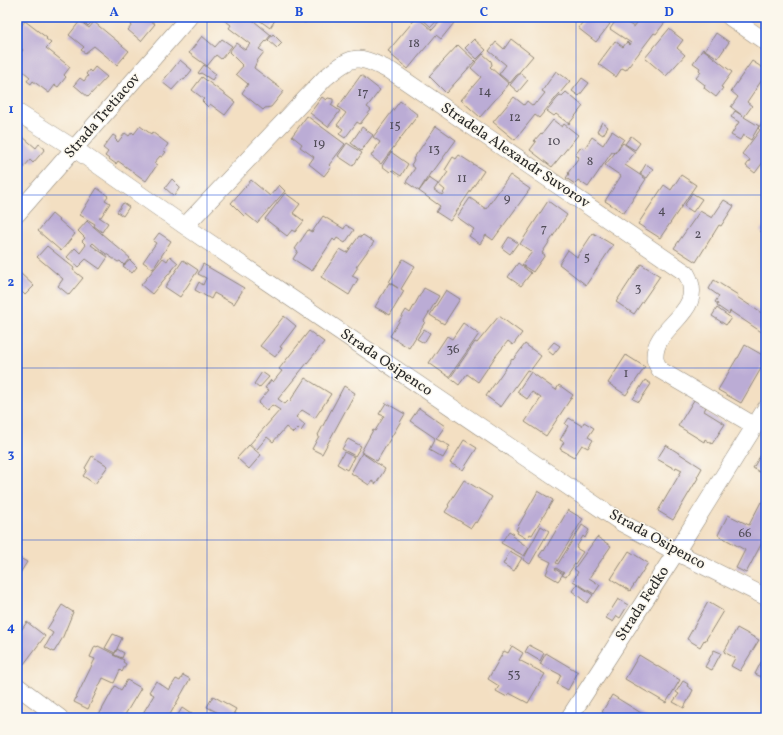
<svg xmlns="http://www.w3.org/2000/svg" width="783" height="735" viewBox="0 0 783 735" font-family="Vollkorn,serif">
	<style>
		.building { fill: #bbacd5 }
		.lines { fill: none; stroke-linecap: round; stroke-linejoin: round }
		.minor-casing { stroke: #8f8576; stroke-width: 18 }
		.minor { stroke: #fff; stroke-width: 17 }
		.grid { fill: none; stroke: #1d4ed8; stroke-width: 1; stroke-opacity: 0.55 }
		.labels { text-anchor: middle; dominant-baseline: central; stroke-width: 3; stroke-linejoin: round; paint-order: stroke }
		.number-label { font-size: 13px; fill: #4f4b56 }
		.street-label { font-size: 15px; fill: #2b2b2b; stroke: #fbf7ec }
		.neatline { fill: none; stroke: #1d4ed8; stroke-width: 1.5 }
		.grid-label { font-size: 13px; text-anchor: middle; font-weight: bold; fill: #1d4ed8 }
	</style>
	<rect width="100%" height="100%" fill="#fbf7ec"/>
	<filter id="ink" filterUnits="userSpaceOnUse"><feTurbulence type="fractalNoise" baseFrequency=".025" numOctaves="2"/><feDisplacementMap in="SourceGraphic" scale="8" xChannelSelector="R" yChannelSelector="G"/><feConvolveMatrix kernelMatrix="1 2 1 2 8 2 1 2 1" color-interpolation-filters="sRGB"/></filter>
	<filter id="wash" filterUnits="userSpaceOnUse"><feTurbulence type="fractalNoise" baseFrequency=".012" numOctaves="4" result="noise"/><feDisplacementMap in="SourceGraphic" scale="16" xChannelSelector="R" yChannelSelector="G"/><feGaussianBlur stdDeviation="0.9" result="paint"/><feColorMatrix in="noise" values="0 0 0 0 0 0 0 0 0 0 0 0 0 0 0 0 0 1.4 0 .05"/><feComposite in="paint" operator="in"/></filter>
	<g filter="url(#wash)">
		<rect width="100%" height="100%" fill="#f3dfc2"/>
		<g id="blocks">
			<path class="building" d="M17 17H25L19 25 17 24Z
				M78 17H89L93 21 88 26Z
				M128 17H146L155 24 141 41 128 30 132 25 126 19Z
				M225 17H249L271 35 259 49 264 52 257 61 254 68 284 91 271 107 265 108 263 110 242 93 248 84 236 74 243 66 229 52 236 43 245 50 250 44 229 28 231 25 223 19Z
				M261 17H277L270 28 259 20Z
				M298 17H310L305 23Z
				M417 17 421 19 420 20 432 30 444 17H448L454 23 441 39 436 35 408 69 390 54 391 53 388 51Z
				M420 17H440L431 27Z
				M587 17H601L610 24 596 42 578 28Z
				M618 17 634 27 641 17H669L656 34 654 33 626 70 622 68 616 77 598 64 615 41 623 47 627 42 630 45 631 43 610 29Z
				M25 21 47 38 46 39 51 43 46 48 70 67 64 75 66 77 58 87 55 85 49 93 33 81 31 84 27 81 30 77 17 66V57L23 50 17 45V31Z
				M80 21 89 28 94 22 129 51 117 65 94 46 85 53 81 50 84 47 69 35Z
				M669 29 683 40 677 48 685 55 666 76 645 58Z
				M716 33 729 42 718 58 705 50Z
				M273 34 282 43 277 48 268 40Z
				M202 36 215 47 222 39 232 46 221 59 216 55 207 66 189 53Z
				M474 39 486 50 477 59 465 48Z
				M511 39 533 56 510 83 499 74 506 65 489 51 496 42 504 49Z
				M458 45 475 61 446 93 429 76Z
				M703 49 732 72 721 87 723 88 716 97 704 88 705 85 696 78 701 72 699 70 700 68 693 63Z
				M483 54 491 61 492 65 490 67 509 84 480 117 461 100 481 77 471 68Z
				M180 60 192 70 184 80 182 79 172 90 162 82Z
				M752 61 766 70V74L747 102 752 106 744 117 759 126 751 140 743 135 740 140 731 135 739 122 731 117 735 111 743 116 731 107 738 97 731 91Z
				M204 65 216 74 212 80 201 73 200 74 198 73Z
				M95 67 107 77 88 97 74 85 80 78 84 81 88 76 86 74 89 70 91 72Z
				M556 71 570 81 539 118 535 115 515 140 493 122 514 97 524 105 527 101 533 106 536 102 537 103 545 93 542 91Z
				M520 73 528 80 518 92 510 85Z
				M361 75 380 90 367 107 371 110 360 124 357 122 345 138 339 134 343 129 337 125 346 113 338 107Z
				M202 77 235 102 225 115 210 104 208 107 202 101 204 99 192 90Z
				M582 78 589 83 579 96 572 91Z
				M566 92 583 106 569 124 556 114 554 116 547 111 560 95 562 96Z
				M322 97 326 100 328 98 333 99V102L331 105 340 111 328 127 310 113Z
				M400 101 418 115 381 164 371 156 380 142 373 137Z
				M307 116 345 144 329 165 331 167 324 176 309 164 314 157 300 147 302 144 292 136Z
				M766 118V158L755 173 746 166 750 160 742 154 760 130 758 128Z
				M553 120 562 127 564 124 578 135 552 167 530 150 536 142 534 141 541 133 542 134Z
				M602 122 608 127 603 135 597 131Z
				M140 126 151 134 152 132 168 144 164 151 166 152 162 157 160 156 154 163 157 165 146 181 118 161 116 164 105 156 108 152 103 148 113 135 116 137 115 139 118 142 125 133 129 136 132 132 134 134Z
				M436 126 456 140 432 173 431 172 419 191 406 182 415 168 411 165 414 160 413 159Z
				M362 127 373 135 361 151 351 143Z
				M612 131 624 139 615 153 612 152 588 187 578 180 575 184 566 178 569 174 568 173 579 157 575 155 581 147 584 149 592 137 603 145Z
				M17 132 36 148 39 144 45 149 33 163 30 160 19 173 17 171Z
				M631 136 640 143 635 150 625 144Z
				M347 143 362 153 353 166 338 156Z
				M623 143 635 152 625 165 646 179 624 213 605 201 621 176 605 165Z
				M391 152 408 164 401 176 392 170 390 172 382 166Z
				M459 155 484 171 450 221 436 212 440 206 419 191 429 178 438 184 434 190 442 195 445 190 439 185 448 172 445 170 453 157 456 159Z
				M646 164 653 169 647 178 640 174Z
				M510 175 530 189 493 240 486 235 480 244 469 236 474 229 457 217 470 198 486 209Z
				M681 175 696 185 660 238 638 224 664 185 671 190Z
				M172 179 180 187 174 196 165 188Z
				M251 180 270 196 279 185 285 191 257 223 246 214 244 216 231 203Z
				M97 188 108 196 105 200 110 203 101 217H99L108 223 102 232 94 226 95 224 80 215Z
				M285 193 300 204 293 213 304 221 295 232 292 230 287 236 265 219Z
				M692 193 702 199 693 212 684 206Z
				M724 200 734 206 721 226 719 225 696 262 674 248 700 211 712 218Z
				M548 201 567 215 542 253 545 255 533 272 522 265 532 252 520 244Z
				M123 203 129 207 123 216 117 212Z
				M52 214 75 234 61 251 38 231Z
				M323 216 344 229 346 225 354 230 345 243 337 238 335 241 333 239 312 271 293 259 298 251 295 249 308 230 312 232Z
				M87 221 130 258 124 265 120 261 118 262 102 251 93 243 91 245 108 257 100 269 86 259 78 267 67 257 75 248 80 253 86 245 82 241 85 238 78 231Z
				M766 223V235L760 231Z
				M159 233 171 241 153 269 143 262 156 243 153 241Z
				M593 233 613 245 586 285 559 264 568 250 577 257Z
				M363 235 374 242 356 267H358L352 276 358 279 349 295 321 277 340 249 347 253 359 236 361 237Z
				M509 237 518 243 510 254 502 248Z
				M47 246 74 268 73 270 83 278 69 295 58 286 63 279 37 257Z
				M170 256 178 263 152 294 141 285 163 258 167 261Z
				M403 259 415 266 401 289 404 291 390 315 375 307 389 283 398 288 389 282Z
				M130 260 137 267 132 273 123 266Z
				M183 260 198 270 180 297 165 287Z
				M518 263 531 273 521 286 508 277Z
				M203 264 244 288 234 304 214 293 211 299 195 290 199 282 203 285 206 278 198 274Z
				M641 264 660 276 634 314 616 302Z
				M19 272 34 286 25 295 17 287V274Z
				M714 280 738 295 737 297 766 316V335L730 311 729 314 717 306 718 304 715 302 719 296 709 289Z
				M424 288 439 296 424 321 425 322 409 348 390 336 406 310 410 313Z
				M446 290 460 299 444 324 430 315Z
				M717 308 731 318 726 325 712 316Z
				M284 316 296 326 280 347 282 348 275 357 260 346Z
				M499 316 522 333 513 345 508 341 495 357 478 382 467 374 459 385 450 378 475 342 477 343Z
				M463 323 479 334 449 377 429 363 447 336 452 339Z
				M424 329 430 333 424 343 417 339Z
				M309 331 324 342 278 399 285 404 289 400 290 401 305 378 331 394 315 418 302 410 296 417 305 425 301 431 298 428 293 433 286 427 273 442 267 437 257 449 250 444 280 410 272 405 267 411 258 403 269 390 265 388 271 380 273 382 282 371 279 369Z
				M554 342 560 346 553 355 547 350Z
				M525 344 541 356 530 371 527 370 501 407 486 396 512 359 513 360Z
				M745 345 766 357V360L741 403 718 390 737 358H738Z
				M626 355 645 367 626 395 608 383Z
				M262 372 269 377 259 388 254 384Z
				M531 372 556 390 559 385 573 395 546 436 525 422 541 398 532 392 527 399 517 392Z
				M645 380 651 384 639 402 633 399Z
				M344 386 355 393 322 454 312 449 319 436 318 435Z
				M694 400 706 407 704 411 725 424 712 444 705 439 704 442 678 426Z
				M386 403 405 414 377 461 361 452 373 430 375 431 384 416 379 414Z
				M419 408 445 426 436 439 450 446 443 458 429 450 435 438 410 421Z
				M569 418 582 426 584 422 594 428 588 437 593 440 588 448 582 445 574 457 560 449 564 442 560 440 568 426 565 424Z
				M348 439 361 446 355 456 342 449Z
				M464 440 477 448 463 470 450 463Z
				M249 445 261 455 249 469 237 458Z
				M666 445 702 468 697 477 698 478 673 520 658 511 682 470 676 467 675 469 657 459Z
				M766 446V476L753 468Z
				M344 452 354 457 347 470 337 464Z
				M362 453 385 469 376 484 372 481 369 485 351 473Z
				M92 456 108 466 95 484 83 476 87 470 85 468Z
				M464 480 492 497 477 523 475 522 471 528 445 512 449 506 448 505Z
				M538 491 553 500 532 535 530 534 527 539 517 533 518 531 516 530Z
				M761 502 766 505V535L746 573 736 568 745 550 718 535 728 515 749 525Z
				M568 510 583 519 556 563 558 564 582 525 589 530 585 538 583 536 576 548 583 552 566 577 562 575 564 573 556 568 555 569 563 574 558 581 546 574 551 562 539 556 543 550 544 551Z
				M541 526 549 531 530 564 523 560Z
				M509 531 514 534 512 536 529 548 524 556 501 543Z
				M597 537 611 546 589 578 600 585 594 594 573 581 578 572 574 569Z
				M510 551 522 558 514 571 503 564Z
				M629 551 648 563 630 591 611 579Z
				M18 557 27 562 17 578V559Z
				M577 584 593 595 587 603 572 591Z
				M618 599 628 605 620 618 617 616 613 622 606 618Z
				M708 602 723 611 705 641 704 640 700 647 687 639Z
				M62 605 73 612 62 639 54 652 45 647 53 633 47 629Z
				M27 622 45 636 24 664 17 659V636Z
				M737 628 759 640 740 671 731 666 735 658 724 652Z
				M113 634 122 638 115 653 105 648Z
				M529 645 544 653 540 661 525 652Z
				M95 646 97 647 98 646 114 654 113 655 124 660 123 662 126 664 122 672 120 670 114 683 103 678 88 709 74 702 95 659 90 657Z
				M512 646 523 653 519 660 545 674 528 703 509 693 507 697 496 691 499 686 488 679 504 651 508 653Z
				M117 649 124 653 122 658 114 655Z
				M714 650 721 653 712 670 705 667Z
				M546 653 578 672 568 690 557 684 561 675 540 664Z
				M639 655 680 680 666 703 625 679Z
				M761 662 766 664V679L755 674Z
				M183 675 190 679 168 718H140L154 695 149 692 156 681 169 690 176 679 180 681Z
				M127 680 141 688 123 718H105L99 715 115 686 121 690Z
				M683 681 688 684 687 686 693 690 684 708 673 702 679 694 676 692Z
				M612 695 638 711 648 718H611L602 712Z
				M213 696 236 709 231 718H228L207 707Z
				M182 708 191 714V713L199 718H176Z
				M234 713 243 718H232Z"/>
		</g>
	</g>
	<g filter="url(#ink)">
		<use href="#blocks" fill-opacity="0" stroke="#8f8576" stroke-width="1"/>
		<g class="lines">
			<g class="minor-casing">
				<path id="minor" d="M730 17 766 42
					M17 112 75 149 185 226 622 523 676 552 766 597
					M17 214 189 17
					M185 226 325 78C334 71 346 59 358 59 369 59 381 67 391 71L686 273C709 313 653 324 655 358 655 362 658 366 660 370L755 426
					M17 686 60 718
					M569 718 676 552 766 408"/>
			</g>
			<use href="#minor" class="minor"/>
		</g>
	</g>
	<path class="grid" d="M207 17V718M392 17V718M576 17V718M17 195H766M17 368H766M17 540H766"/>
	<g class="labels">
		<g class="number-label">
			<text x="414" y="44">18</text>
			<text x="485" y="92">14</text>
			<text x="363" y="93">17</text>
			<text x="515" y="118">12</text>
			<text x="395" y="126">15</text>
			<text x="554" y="142">10</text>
			<text x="319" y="144">19</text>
			<text x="434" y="150">13</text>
			<text x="590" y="162">8</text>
			<text x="462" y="179">11</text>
			<text x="507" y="199">9</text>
			<text x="662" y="211">4</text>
			<text x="544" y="229">7</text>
			<text x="698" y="235">2</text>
			<text x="587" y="258">5</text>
			<text x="638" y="289">3</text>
			<text x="453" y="350">36</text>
			<text x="626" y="374">1</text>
			<text x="745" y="534">66</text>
			<text x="514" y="675">53</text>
		</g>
		<g class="street-label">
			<text transform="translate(103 116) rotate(-49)">Strada Tretiacov</text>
			<text transform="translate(515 156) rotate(34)">Stradela Alexandr Suvorov</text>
			<text transform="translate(386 363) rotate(34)">Strada Osipenco</text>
			<text transform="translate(657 540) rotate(29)">Strada Osipenco</text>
			<text transform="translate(643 604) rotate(-57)">Strada Fedko</text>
		</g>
	</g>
	<rect width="783" height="735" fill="none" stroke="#fbf7ec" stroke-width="44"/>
	<rect x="22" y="22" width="739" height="691" class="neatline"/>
	<g class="grid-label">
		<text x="114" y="16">A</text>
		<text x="299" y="16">B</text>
		<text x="484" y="16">C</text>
		<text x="669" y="16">D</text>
		<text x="11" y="113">1</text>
		<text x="11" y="286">2</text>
		<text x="11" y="458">3</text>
		<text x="11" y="631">4</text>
	</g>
</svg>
